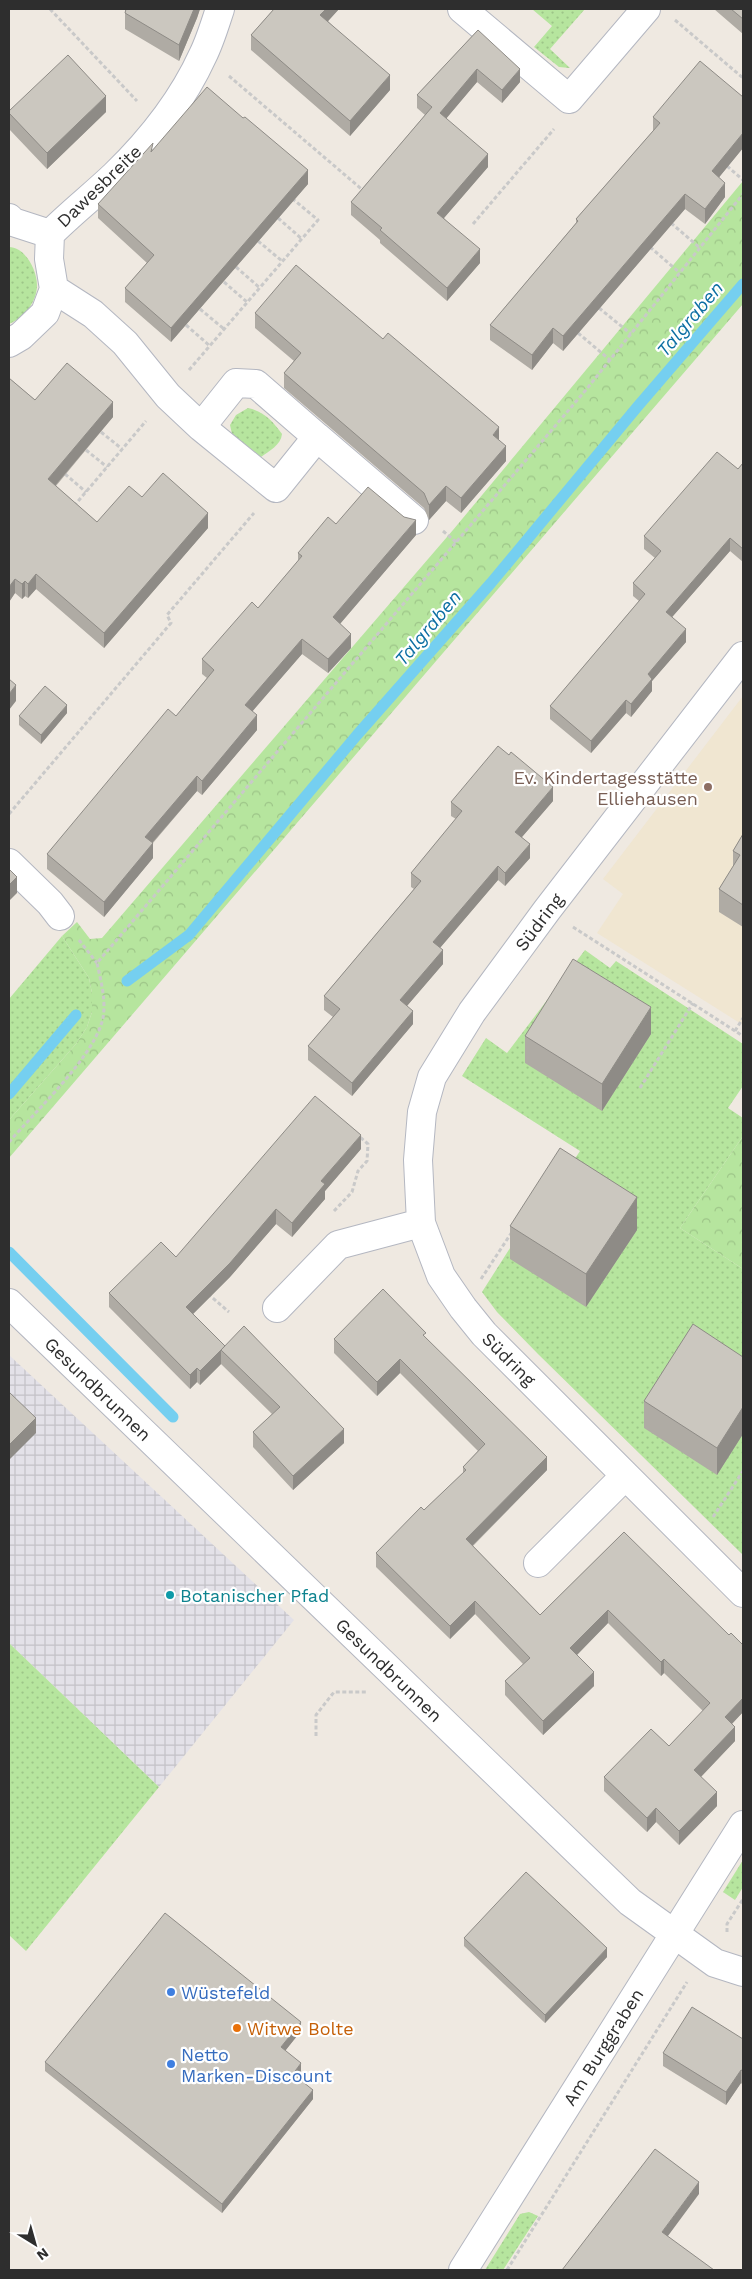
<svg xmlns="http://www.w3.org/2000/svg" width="752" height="2279" viewBox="0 0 752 2279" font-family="'Work Sans',sans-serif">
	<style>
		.industrial { fill: url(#industrial-grid) }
		.education { fill: #f0e6d1 }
		.grass { fill: url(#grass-dots) }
		.forest { fill: url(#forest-crowns) }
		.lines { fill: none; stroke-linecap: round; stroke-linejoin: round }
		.stream { stroke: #75cff0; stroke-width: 11 }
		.minor-casing { stroke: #b4b7c1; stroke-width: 30 }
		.path { stroke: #c9c9c9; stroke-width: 3; stroke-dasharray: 4 2.5; stroke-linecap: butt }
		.minor { stroke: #fff; stroke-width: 28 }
		.wall { fill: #afaba4 }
		.shaded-wall { fill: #8e8b86 }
		.building { fill: #cbc7bf; stroke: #8e8b86 }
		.education-dot { fill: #8d6e63; stroke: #fff; stroke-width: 2 }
		.culture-dot { fill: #0f9aa8; stroke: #fff; stroke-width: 2 }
		.shop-dot { fill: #3f7fe0; stroke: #fff; stroke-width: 2 }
		.food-dot { fill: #e8710a; stroke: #fff; stroke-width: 2 }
		.labels { text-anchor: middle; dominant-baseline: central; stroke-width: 4.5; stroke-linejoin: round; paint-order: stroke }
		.street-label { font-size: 18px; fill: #2e2e2e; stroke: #fff }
		.education-label { font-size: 18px; fill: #785e54; stroke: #fff; text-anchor: end }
		.culture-label { font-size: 18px; fill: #0d838f; stroke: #fff; text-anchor: start }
		.shop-label { font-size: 18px; fill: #366cbe; stroke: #fff; text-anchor: start }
		.food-label { font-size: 18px; fill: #c56008; stroke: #fff; text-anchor: start }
		.water-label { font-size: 19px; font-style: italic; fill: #0d6fa3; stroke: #fff }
	</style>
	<defs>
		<pattern id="industrial-grid" width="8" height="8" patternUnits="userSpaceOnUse" patternTransform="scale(1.25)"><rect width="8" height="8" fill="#e3e1e8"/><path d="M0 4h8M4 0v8" fill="none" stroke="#c3c1c7"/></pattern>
		<pattern id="grass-dots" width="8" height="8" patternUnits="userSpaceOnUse" patternTransform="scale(1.25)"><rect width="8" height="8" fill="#b6e59e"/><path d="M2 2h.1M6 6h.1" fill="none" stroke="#9dc588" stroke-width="1.8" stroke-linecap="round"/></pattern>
		<pattern id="forest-crowns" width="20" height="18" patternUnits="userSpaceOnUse" patternTransform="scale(1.25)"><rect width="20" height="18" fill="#b6e59e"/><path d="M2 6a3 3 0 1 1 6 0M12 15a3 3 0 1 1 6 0" fill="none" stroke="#9dc588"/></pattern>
	</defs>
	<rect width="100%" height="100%" fill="#efe9e1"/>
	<path class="industrial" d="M9 1355 294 1620 159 1787 9 1643Z"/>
	<path class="education" d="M743 696V1025L597 933 623 894 603 879Z"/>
	<path class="grass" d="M532 9H585L550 49 570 68 559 67 534 47 552 26Z
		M9 247C25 247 37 270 37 285 37 302 24 318 9 324Z
		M248 408C263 411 273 421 282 434 281 445 269 451 261 457L232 434 230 425 236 415Z
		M62 936 89 978 92 993V1012L87 1027 76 1044 9 1120V999Z
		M585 950 610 968 616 961 743 1044V1086L728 1108 743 1118V1136L680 1228 743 1269V1555L538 1354 497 1312 482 1292 526 1223 560 1181 580 1151 462 1076 486 1038 507 1053Z
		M9 1643 159 1787 26 1951 9 1935Z
		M743 1860V1887L735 1900 723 1892Z
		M529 2212 538 2216 503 2270H485L520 2214Z"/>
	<path class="forest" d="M743 181V304L9 1158V1120L76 1044 87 1027 92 1012V993L89 978 62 936 77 922 90 939 102 938 453 530Z
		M743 1136V1269L680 1228Z"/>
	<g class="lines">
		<path class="stream" d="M127 981 189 935 357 735 491 583 638 406 743 284
			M9 1094 76 1015
			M9 1252 173 1417"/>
		<g class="minor-casing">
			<path id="minor" d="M462 9 569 99 646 9
				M9 218 13 222 50 234
				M54 289 93 314 125 343 168 396 201 427 276 488 317 437 256 384 236 383 201 427
				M9 343 21 336 45 313 54 289 49 259 50 234C71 213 94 195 115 175 150 141 183 99 203 55 210 41 215 24 220 9
				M317 437 414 520
				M743 656 547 910 472 1012 432 1077 422 1112 418 1160 421 1223 441 1276 463 1308 484 1334 743 1593
				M9 863 50 903 60 916
				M9 1303 630 1902 715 1963 743 1972
				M277 1308 338 1245 421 1223
				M538 1563 625 1476
				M463 2270 743 1825"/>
		</g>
		<path class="path" d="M50 9 137 101
			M675 20 743 78
			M229 76 365 192
			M727 166 743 180
			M278 218 302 239
			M671 223 700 248
			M473 224 554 129
			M258 241 282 261
			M650 247 680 273
			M236 267 260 288
			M224 282 247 302
			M599 308 631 334
			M200 309 224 329
			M186 325 210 346
			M578 333 610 360
			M189 370 318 220 294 200
			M101 432 122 449
			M86 450 107 467
			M65 474 86 492
			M74 506 146 421
			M443 531 456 542
			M9 814 171 623 167 615 254 513
			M573 927 743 1036
			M79 940 97 963
			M735 1031 743 1018
			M640 1088 693 1003
			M9 1142C36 1111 88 1062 101 1025 108 1006 101 982 97 963L585 391 743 194
			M334 1211 352 1192 358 1171 367 1161 368 1144 360 1137
			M481 1279 512 1232
			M208 1294 229 1312
			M713 1517 743 1471
			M316 1736V1715L334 1692H366
			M727 1932V1924L743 1899
			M507 2270 687 1982"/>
		<use href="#minor" class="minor"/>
	</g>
	<path class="wall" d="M126 9H200L197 18 179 61 125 29V13Z
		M274 9H339L328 21 390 90 350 136 251 50V35Z
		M714 9H743V34Z
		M478 30 520 82 502 103 477 82 446 118 488 167 444 218 480 263 447 301 380 243V240L351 215V202L425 115 417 108V95Z
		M743 97V148L719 177 725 197 705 224 685 209 563 351 553 343 532 370 490 340V325L576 223V219L653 131V117Z
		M9 111 106 112 47 169 9 129Z
		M243 118 308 184 171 342 125 302V288L147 263 98 218V204L153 149Z
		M255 313 499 441 506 461 461 513 446 501 429 520 424 508 284 388V373L294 361 255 328Z
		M9 378 35 400 113 417 56 486 97 522 142 497 208 528 104 648 36 589 28 598 25 596 22 599 15 593 9 602Z
		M743 463V562L730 551 672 617 686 642 652 681V691L631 717 626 713 591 753 550 719V706L639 601 633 596V583L655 558 644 549V536L738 469Z
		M336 524 416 535 340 624 351 648 328 673 302 654 252 711 257 730 202 795 197 791 153 843V858L104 917 47 869V854L176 716 207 678 202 674V659L258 608 298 561V553Z
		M67 713 41 744 19 725V716Z
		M553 801 522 837 530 858 505 886 498 880 440 948 443 964 407 1006 413 1024 352 1096 308 1060V1046L333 1017 324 1010V996L414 889 411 887V873L456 819 451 816V802Z
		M743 834V927L719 912V889L733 867V851Z
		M651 1034 602 1111 525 1063V1036Z
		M361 1149 325 1191V1199L292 1237 276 1224 230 1277 193 1314 225 1346 344 1443 293 1490 253 1447V1432L272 1414 221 1364 200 1385 197 1382 190 1389 109 1307V1293L176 1257Z
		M510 1226 637 1230 586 1307 510 1259Z
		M426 1338 547 1470 473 1546 540 1615 624 1532 743 1712 732 1724 735 1741 701 1777 717 1806 679 1845 656 1822 647 1832 604 1791V1777L669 1746 703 1711 664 1673 661 1676 608 1623 577 1655 594 1686 543 1735 505 1695V1681L523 1664 475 1614 450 1639 376 1567V1553L424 1510 463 1473V1467L478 1451 400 1373 377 1396 334 1353V1339Z
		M743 1357V1434L717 1475 644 1428V1401Z
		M464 1938 607 1957 545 2023 464 1946Z
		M301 2031 285 2051 301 2073 297 2078 313 2099 222 2213 45 2071V2062Z
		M743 2039V2085L741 2083 726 2105 663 2066V2053Z"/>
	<path class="shaded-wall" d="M194 9H200L197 18 179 61V45Z
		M326 9H339L320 30V15Z
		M477 69V82L440 126V113Z
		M520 69V82L502 103V90Z
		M390 75V90L350 136V121Z
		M106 96V112L47 169V153Z
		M743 133V148L712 186V171Z
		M488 154V167L437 226V213Z
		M308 170V184L171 342V328Z
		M725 183V197L705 224V209Z
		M685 194V209L563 351V336Z
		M480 249V263L447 301V288Z
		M553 328V343L532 370V355Z
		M113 402V417L48 494V479Z
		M499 427V442L493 435Z
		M506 446V461L461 513V498Z
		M446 486V501L429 520V505Z
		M208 513V528L104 648V633Z
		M416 520V535L333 632V617Z
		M730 538V551L666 624V612Z
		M36 574V589L28 598V584Z
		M15 579V593L9 602V587Z
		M25 581V596L22 599V584Z
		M686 629V642L652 681V691L631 717V704L648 674Z
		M351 634V648L328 673V659Z
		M302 639V654L245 720V705Z
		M16 685V701L9 710V694Z
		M626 700V713L591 753V741Z
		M67 705V713L41 744V735Z
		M257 715V730L202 795V781Z
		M197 776V791L145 851V837Z
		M553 787V801L515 845V832Z
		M153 843V858L104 917V902Z
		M530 844V858L505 886V873Z
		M498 866V880L433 956V942Z
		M17 877V893L9 901V885Z
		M443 950V964L400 1014V1000Z
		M651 1007V1034L602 1111V1084Z
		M413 1011V1024L352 1096V1083Z
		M361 1135V1149L325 1191V1199L292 1237V1223L321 1181Z
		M637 1197V1230L586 1307V1274Z
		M276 1209V1224L230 1277 186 1321V1307Z
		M221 1350V1364L200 1385V1371Z
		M400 1359V1373L377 1396V1382Z
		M197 1368V1382L190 1389V1375Z
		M743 1407V1434L717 1475V1448Z
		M36 1418V1433L9 1460V1445Z
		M344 1429V1443L293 1490V1476Z
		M547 1457V1470L466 1552V1539Z
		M475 1601V1614L450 1639V1626Z
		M608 1610V1623L570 1662V1648Z
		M664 1659V1673L661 1676V1662Z
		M594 1672V1686L543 1735V1721Z
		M743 1698V1712L725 1731V1717Z
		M735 1727V1741L694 1784V1770Z
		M717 1792V1806L679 1845V1831Z
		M656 1808V1822L647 1832V1818Z
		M607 1948V1957L545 2023V2015Z
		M301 2022V2031L281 2056V2047Z
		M301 2063V2073L293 2084V2074Z
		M741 2070V2083L726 2105V2092Z
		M313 2090V2099L222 2213V2204Z
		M699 2182V2194L662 2244V2232Z"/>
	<path class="building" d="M126 9H194L179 45 125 13Z
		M274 9H326L320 15 390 75 350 121 251 35Z
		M731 9H743V19Z
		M478 30 520 69 502 90 477 69 440 113 488 154 437 213 480 249 447 288 380 230 382 228 351 202 432 107 417 95Z
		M68 55 106 96 47 153 9 113V111Z
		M700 61 743 97V133L712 171 725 183 705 209 685 194 563 336 553 328 532 355 490 325 578 221 576 219 660 123 653 117Z
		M207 87 243 118 245 117 308 170 171 328 125 288 154 255 98 204 153 143 151 152Z
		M296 265 383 339 388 333 499 427 493 435 506 446 461 498 446 486 429 505 424 493 284 373 301 353 255 313Z
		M67 363 113 402 48 479 97 522 129 486 142 497 163 473 208 513 104 633 36 574 28 584 25 581 22 584 15 579 9 587V378L35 400Z
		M717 452 738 469 743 463V549L730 538 666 612 686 629 648 674 652 679 631 704 626 700 591 741 550 706 645 594 633 583 661 551 644 536Z
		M368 487 404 517 416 520 333 617 351 634 328 659 302 639 245 705 257 715 202 781 197 776 145 837 153 843 104 902 47 854 168 709 176 716 214 670 202 659 252 602 258 608 302 556 298 553 328 517 336 524Z
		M9 679 16 685 9 694Z
		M45 686 67 705 41 735 19 716Z
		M498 746 509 755 511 752 553 787 515 832 530 844 505 873 498 866 433 942 443 950 400 1000 413 1011 352 1083 308 1046 340 1009 324 996 421 881 411 873 462 811 451 802Z
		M743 834V905L719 889 740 855 733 851Z
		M9 869 17 877 9 885Z
		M573 959 651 1007 602 1084 525 1036Z
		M315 1096 361 1135 321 1181 325 1184 292 1223 276 1209 230 1263 186 1307 225 1346 200 1371 197 1368 190 1375 109 1293 161 1242 176 1257Z
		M560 1148 637 1197 586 1274 510 1226Z
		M383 1289 426 1333 423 1335 547 1457 466 1539 540 1615 624 1532 729 1635 731 1633 743 1645V1698L725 1717 735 1727 694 1770 717 1792 679 1831 656 1808 647 1818 604 1777 651 1729 669 1746 710 1703 664 1659 661 1662 608 1610 570 1648 594 1672 543 1721 505 1681 530 1658 475 1601 450 1626 376 1553 421 1507 424 1510 466 1470 463 1467 485 1444 400 1359 377 1382 334 1339Z
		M693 1324 743 1357V1407L717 1448 644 1401Z
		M244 1326 344 1429 293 1476 253 1432 280 1407 221 1350Z
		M9 1392 36 1418 9 1445Z
		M526 1872 607 1948 545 2015 464 1938Z
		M165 1913 301 2022 281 2047 301 2063 293 2074 313 2090 222 2204 45 2062Z
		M692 2007 743 2039V2071L741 2070 726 2092 663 2053Z
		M655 2149 699 2182 662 2232 714 2270H562Z"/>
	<circle class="education-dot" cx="708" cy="787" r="5"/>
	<circle class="culture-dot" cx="170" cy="1595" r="5"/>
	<g class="shop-dot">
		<circle cx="171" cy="1992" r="5"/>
		<circle cx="171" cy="2064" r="5"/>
	</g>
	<circle class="food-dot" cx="237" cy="2028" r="5"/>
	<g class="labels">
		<g class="street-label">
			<text transform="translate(99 186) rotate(-44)">Dawesbreite</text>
			<text transform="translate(539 922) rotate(-53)">Südring</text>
			<text transform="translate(509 1359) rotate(45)">Südring</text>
			<text transform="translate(98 1389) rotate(44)">Gesundbrunnen</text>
			<text transform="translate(389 1670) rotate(44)">Gesundbrunnen</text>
			<text transform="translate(603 2047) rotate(-58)">Am Burggraben</text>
		</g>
		<g class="education-label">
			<text x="698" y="777">Ev. Kindertagesstätte<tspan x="698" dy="21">Elliehausen</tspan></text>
		</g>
		<g class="culture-label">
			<text x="180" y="1595">Botanischer Pfad</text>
		</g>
		<g class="shop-label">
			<text x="181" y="1992">Wüstefeld</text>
			<text x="181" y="2054">Netto<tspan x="181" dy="21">Marken-Discount</tspan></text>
		</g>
		<g class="food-label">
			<text x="247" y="2028">Witwe Bolte</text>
		</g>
		<g class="water-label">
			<text transform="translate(690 319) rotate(-50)">Talgraben</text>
			<text transform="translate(428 628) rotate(-50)">Talgraben</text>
		</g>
	</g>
	<rect width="752" height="2279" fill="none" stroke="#2e2e2e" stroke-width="20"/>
	<g transform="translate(35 2244) rotate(143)" stroke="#ffffff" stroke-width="4" paint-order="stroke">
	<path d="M0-4L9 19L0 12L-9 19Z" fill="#2e2e2e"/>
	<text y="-8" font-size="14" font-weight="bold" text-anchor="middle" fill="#2e2e2e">N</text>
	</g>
</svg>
